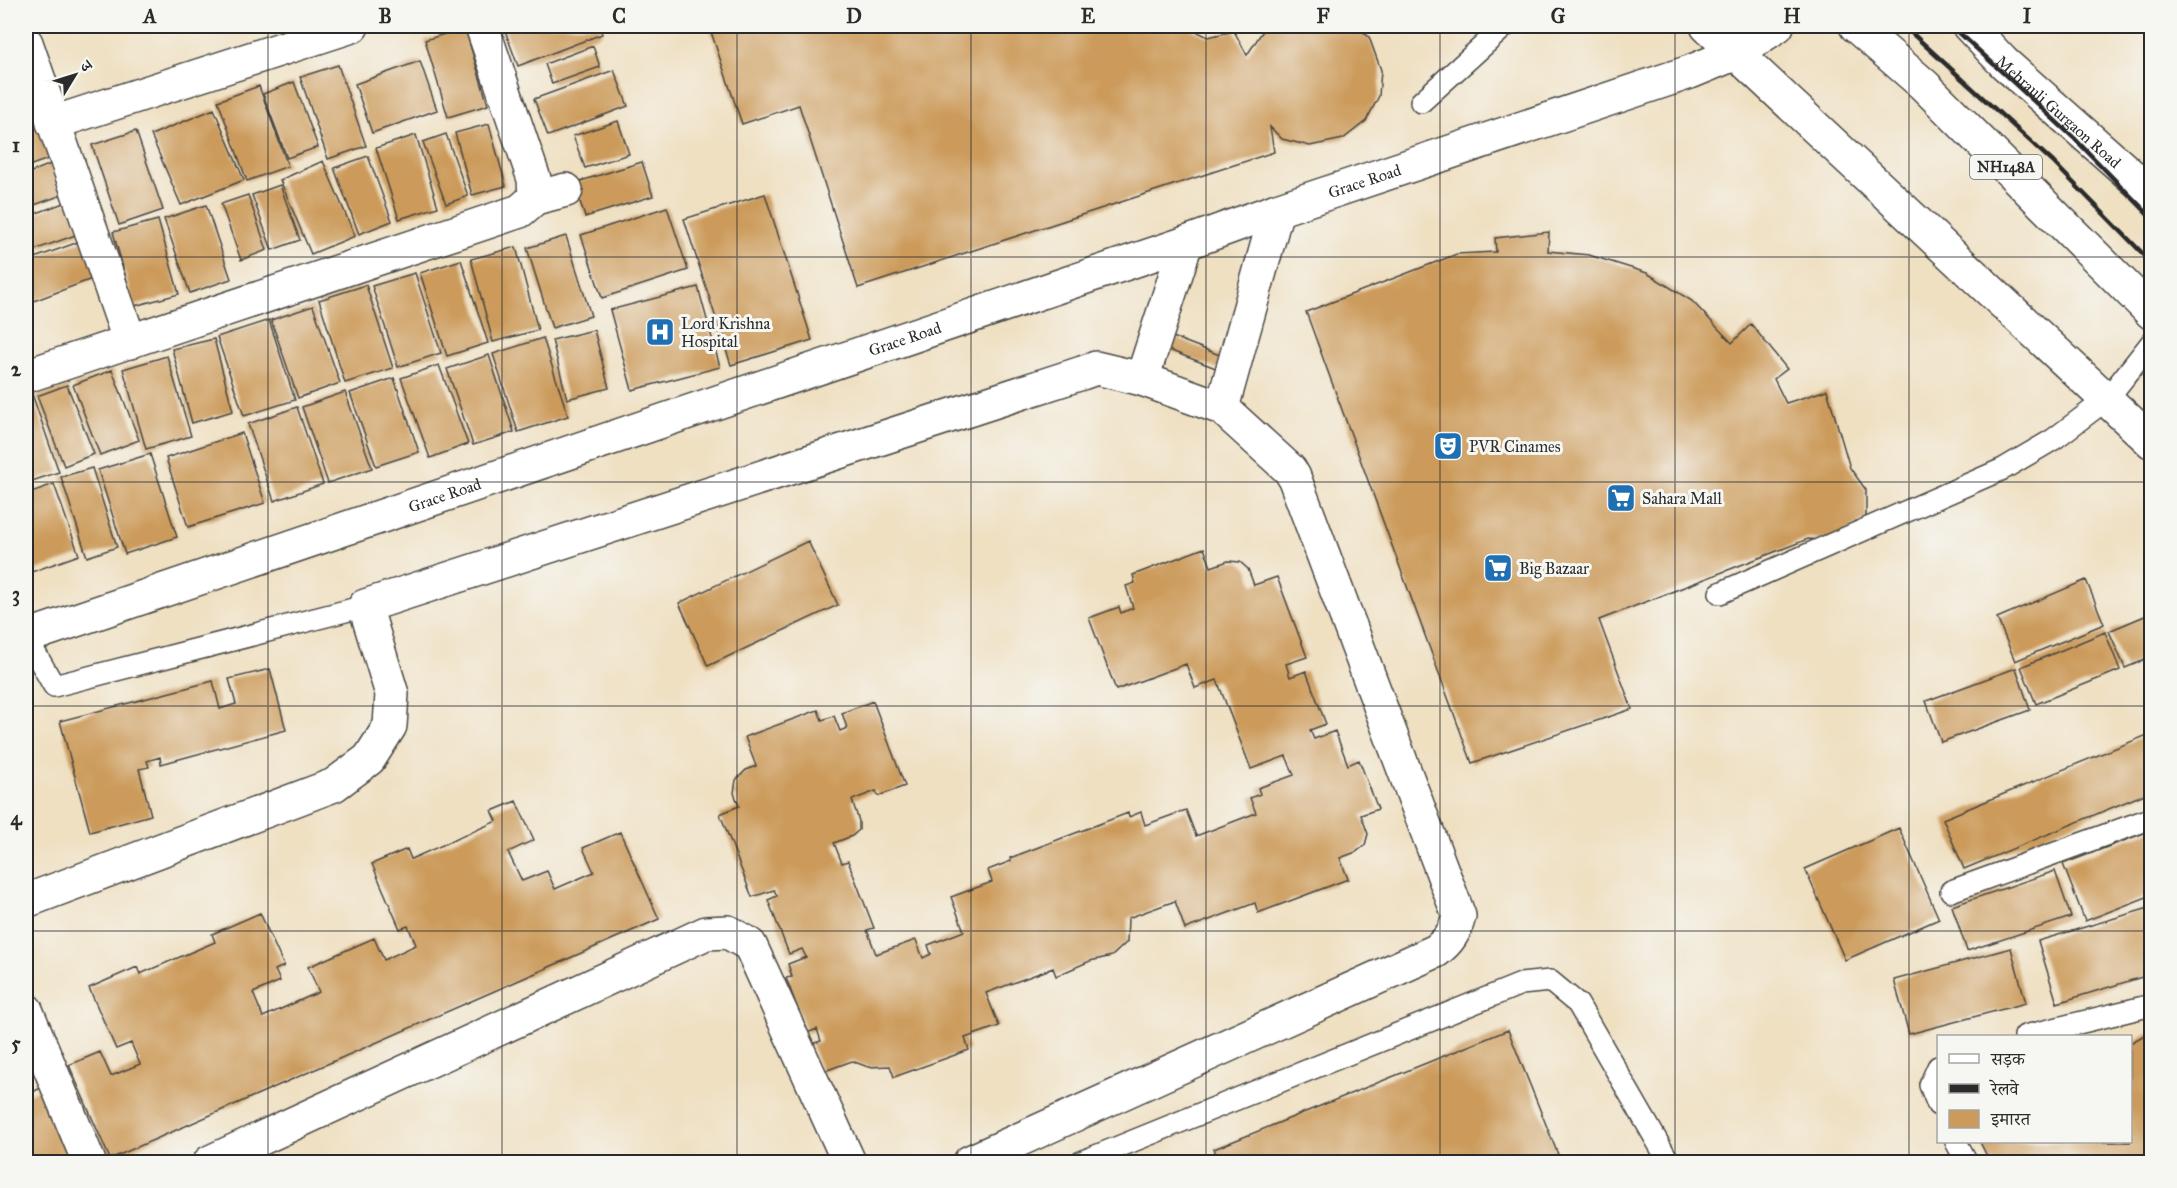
<svg xmlns="http://www.w3.org/2000/svg" width="2177" height="1188" viewBox="0 0 2177 1188" font-family="'IM FELL Great Primer','Noto Serif Devanagari',serif">
	<style>
		.building { fill: #cc9b5b }
		.lines { fill: none; stroke-linecap: round; stroke-linejoin: round }
		.lane-casing { stroke: #484642; stroke-width: 24 }
		.street-casing { stroke: #484642; stroke-width: 36 }
		.secondary-casing { stroke: #484642; stroke-width: 36 }
		.highway-casing { stroke: #484642; stroke-width: 36 }
		.lane { stroke: #fff; stroke-width: 21 }
		.street { stroke: #fff; stroke-width: 33 }
		.secondary { stroke: #fff; stroke-width: 33 }
		.highway { stroke: #fff; stroke-width: 33 }
		.rail { stroke: #2b2b2b; stroke-width: 4.5 }
		.grid { fill: none; stroke: #2b2b2b; stroke-width: 1.5; stroke-opacity: 0.55 }
		.labels { text-anchor: middle; dominant-baseline: central; stroke-width: 6; stroke-linejoin: round; paint-order: stroke }
		.shield { fill: #f6f6f2; stroke: #686867; stroke-width: 1.5 }
		.shield-label { font-size: 15px; font-weight: bold; fill: #2b2b2b }
		.street-label { font-size: 16px; fill: #2b2b2b; stroke: #f6f6f2 }
		.poi-label { font-size: 16px; fill: #2b2b2b; stroke: #f6f6f2; text-anchor: start }
		.neatline { fill: none; stroke: #2b2b2b; stroke-width: 2 }
		.grid-label { font-size: 20px; text-anchor: middle; font-weight: bold; fill: #2b2b2b }
	</style>
	<rect width="100%" height="100%" fill="#f6f6f2"/>
	<filter id="ink" filterUnits="userSpaceOnUse"><feTurbulence type="fractalNoise" baseFrequency=".0167" numOctaves="2"/><feDisplacementMap in="SourceGraphic" scale="12" xChannelSelector="R" yChannelSelector="G"/><feConvolveMatrix kernelMatrix="1 2 1 2 8 2 1 2 1" color-interpolation-filters="sRGB"/></filter>
	<filter id="wash" filterUnits="userSpaceOnUse"><feTurbulence type="fractalNoise" baseFrequency=".008" numOctaves="4" result="noise"/><feDisplacementMap in="SourceGraphic" scale="24" xChannelSelector="R" yChannelSelector="G"/><feGaussianBlur stdDeviation="1.35" result="paint"/><feColorMatrix in="noise" values="0 0 0 0 0 0 0 0 0 0 0 0 0 0 0 0 0 1.4 0 .05"/><feComposite in="paint" operator="in"/></filter>
	<g filter="url(#wash)">
		<rect width="100%" height="100%" fill="#efe0c2"/>
		<g id="blocks">
			<path class="building" d="M511 26H599L602 34 518 66 504 28Z
				M709 26H1186L1208 37 1234 31 1247 55 1266 26H1357L1369 37 1381 70 1379 96 1366 121 1343 139 1310 146 1282 139 1270 127 1274 152 858 288 799 105 742 124Z
				M465 28 488 105 448 117 425 40Z
				M593 46 600 67 552 84 545 64Z
				M420 61 437 110 372 133 355 84Z
				M338 65 366 146 328 159 300 77Z
				M614 70 628 106 548 136 534 99Z
				M294 82 318 147 287 158 263 94Z
				M259 86 288 166 247 181 218 101Z
				M214 109 244 180 181 205 151 135Z
				M618 121 629 154 585 168 573 136Z
				M38 123 51 158 26 167V127Z
				M489 124 506 186 472 195 455 133Z
				M136 131 163 210 119 225 92 145Z
				M446 134 468 196 446 204 423 142Z
				M416 135 438 207 399 219 376 148Z
				M368 156 392 221 359 234 334 168Z
				M323 161 355 236 311 254 280 180Z
				M642 162 653 196 585 217 574 183Z
				M51 164 62 195 26 208V174Z
				M280 185 300 240 272 250 252 195Z
				M765 194 812 340 731 365 684 219Z
				M248 195 267 250 241 260 221 204Z
				M69 201 81 233 26 253V217Z
				M206 205 231 279 190 293 164 219Z
				M667 207 688 270 602 298 581 235Z
				M158 220 179 294 134 306 113 232Z
				M1549 232 1548 251 1589 255 1647 273 1692 301 1732 343 1751 324 1787 369 1774 379 1786 403 1827 390 1850 468 1866 490V519L1833 541 1808 539 1599 620 1632 709 1472 763 1306 312 1457 254 1496 252 1495 238Z
				M566 236 591 316 552 328 527 248Z
				M84 240 97 277 26 304V261Z
				M516 247 538 330 493 342 471 259Z
				M461 260 488 343 447 356 420 273Z
				M415 273 441 353 398 367 372 286Z
				M366 285 393 368 345 383 319 300Z
				M698 287 720 367 632 390 610 310Z
				M313 306 340 383 298 398 271 320Z
				M269 320 295 400 244 416 217 337Z
				M594 330 609 388 567 399 552 340Z
				M1165 334 1230 359 1226 372 1161 347Z
				M543 338 568 416 518 432 493 354Z
				M214 339 233 411 192 423 172 349Z
				M489 355 514 432 473 445 447 369Z
				M167 356 191 436 146 449 123 369Z
				M439 365 468 444 430 458 401 378Z
				M112 370 139 440 100 455 73 385Z
				M394 378 419 452 376 466 350 393Z
				M67 385 94 454 64 466 37 396Z
				M345 392 372 468 328 483 302 407Z
				M32 394 59 472 26 483V397Z
				M297 407 323 484 274 501 248 424Z
				M242 433 265 503 188 527 166 458Z
				M150 454 177 537 125 554 98 470Z
				M92 468 117 547 87 557 61 477Z
				M54 484 79 555 26 574V494Z
				M808 541 838 605 708 666 679 603Z
				M1204 548 1211 567 1228 561 1240 562 1248 569 1254 585 1277 577 1307 657 1286 664 1290 677 1306 671 1326 724 1310 730 1314 739 1335 731 1348 765 1359 760 1378 809 1361 815 1368 834 1365 845 1356 852 1340 858 1348 879 1258 913 1255 903 1185 929 1175 901 1128 918 1127 942 1112 956 1090 961 1056 976 1053 968 986 993 999 1026 965 1038 969 1050 894 1077 890 1066 868 1067 852 1061 822 1072 811 1044 821 1041 817 1029 807 1033 786 978 792 977 788 964 806 957 802 949 789 954 768 900 777 896 774 890 752 897 720 814 739 806 734 793 736 780 746 770 756 766 745 737 818 710 822 720 834 716 840 731 847 728 842 713 873 701 905 786 878 796 876 791 852 800 859 821V830L852 836 834 843 842 863 848 861 874 928 867 930 876 954 916 940 923 958 931 954 928 945 964 931 951 897 992 882 988 870 1011 861 1010 858 1128 813 1129 817 1141 812 1145 825 1186 810 1196 836 1256 813 1250 798 1260 794 1258 788 1294 775 1286 756 1251 769 1217 680 1195 688 1186 664 1116 690 1089 618 1119 607 1121 613 1133 608 1126 586 1135 583 1133 575Z
				M2086 580 2104 624 2015 661 1997 618Z
				M2152 613V657L2125 668 2109 631Z
				M2105 632 2120 670 2036 704 2021 667Z
				M2016 668 2030 710 1941 742 1926 701Z
				M270 669 286 730 161 764 160 757 147 761 149 767 139 769 151 815 90 832 60 721 213 681 220 709 236 704 229 679Z
				M2152 733V791L1964 869 1943 819Z
				M516 801 534 840 508 852 522 881 547 871 555 889 594 872 583 848 620 832 659 919 110 1159 69 1065 100 1052 111 1076 140 1064 131 1043 116 1049 89 988 137 967 140 974 215 942 212 934 260 913 284 966 275 970 280 981 253 993 263 1017 319 992 308 967 374 938 384 960 416 945 408 926 400 929 372 864 407 849 411 859 497 821 492 811Z
				M1899 828 1939 919 1845 960 1805 869Z
				M2152 830V895L2085 921 2063 864Z
				M2055 871 2071 917 1967 951 1952 906Z
				M2152 907V974L2057 1003 2038 941Z
				M2011 948 2026 1003 1909 1034 1894 980Z
				M1508 1030 1561 1162H1220L1214 1149Z
				M2152 1031V1162H1990L1980 1142H2130V1043Z
				M45 1086 81 1162H26V1095Z"/>
		</g>
	</g>
	<g filter="url(#ink)">
		<use href="#blocks" fill-opacity="0" stroke="#484642" stroke-width="1.5"/>
		<g class="lines">
			<g class="lane-casing">
				<path id="lane" d="M1421 102 1505 26
					M1720 593 2003 469 2054 439 2107 399 2152 342
					M26 637 54 686 365 606
					M1951 891 2152 818
					M2025 1036 2152 1005
					M1938 1067 1930 1085 1938 1105
					M1956 1142 1967 1162
					M1081 1162 1521 984 1550 981 1578 1004 1669 1162"/>
			</g>
			<g class="street-casing">
				<g id="street">
					<path d="M26 43 130 342"/>
					<path d="M53 123 352 26"/>
					<path d="M535 198 566 190"/>
					<path d="M26 376 520 211 535 198 534 179 482 26"/>
					<path d="M1142 379 1186 243"/>
					<path d="M1222 408 1277 210"/>
					<path id="s1" d="M26 637 1186 243 1277 210 1690 72 1736 53 1777 26"/>
					<path d="M26 901 334 785 369 759 390 726 392 694 365 606 1082 373 1096 368 1142 379 1222 408 1290 470 1294 477 1459 916C1455 932 1449 941 1436 951L970 1162"/>
					<path d="M26 1010 89 1162"/>
					<path d="M210 1162 706 933 728 932 750 945 849 1162"/>
				</g>
			</g>
			<g class="secondary-casing">
				<path id="secondary" d="M1707 26 2152 442"/>
			</g>
			<g class="highway-casing">
				<g id="highway">
					<path d="M1856 26 1924 85 2152 313"/>
					<path id="s2" d="M1969 26 2004 63 2152 194"/>
				</g>
			</g>
			<use href="#lane" class="lane"/>
			<use href="#street" class="street"/>
			<use href="#secondary" class="secondary"/>
			<use href="#highway" class="highway"/>
			<path class="rail" d="M1904 26 2053 162 2152 263
				M1952 26 2075 139 2152 218"/>
		</g>
	</g>
	<path class="grid" d="M268 26V1162M502 26V1162M737 26V1162M971 26V1162M1206 26V1162M1440 26V1162M1675 26V1162M1909 26V1162M26 257H2152M26 482H2152M26 706H2152M26 931H2152"/>
	<defs>
		<g id="hospital-square" transform="scale(1.5)"><rect x="-9" y="-9" width="18" height="18" rx="4" fill="#1f6fb2" stroke="#f6f6f2"/><path d="M-5-5h3v3.5h4V-5h3V5h-3V1.5h-4V5h-3Z" fill="#fff"/></g>
		<g id="theatre-square" transform="scale(1.5)"><rect x="-9" y="-9" width="18" height="18" rx="4" fill="#1f6fb2" stroke="#f6f6f2"/><path d="M-5-5.5Q0-4 5-5.5V0Q5 5 0 6Q-5 5-5 0ZM-3.3-2.5H-1v1.5H-3.3ZM1-2.5H3.3v1.5H1ZM-2.8 1Q0 5.5 2.8 1Z" fill="#fff"/></g>
		<g id="supermarket-square" transform="scale(1.5)"><rect x="-9" y="-9" width="18" height="18" rx="4" fill="#1f6fb2" stroke="#f6f6f2"/><path d="M-6-5.5h2.5l.6 2H6L4.5 2H-2.5L-4.4-4H-6ZM-1.5 3.2a1.3 1.3 0 1 0 .1 0ZM3 3.2a1.3 1.3 0 1 0 .1 0Z" fill="#fff"/></g>
	</defs>
	<g fill-rule="evenodd">
		<use href="#hospital-square" x="660" y="332"/>
		<use href="#theatre-square" x="1448" y="446"/>
		<use href="#supermarket-square" x="1621" y="498"/>
		<use href="#supermarket-square" x="1498" y="568"/>
	</g>
	<g class="labels">
		<rect class="shield" x="1970" y="155" width="72" height="24" rx="4.5"/>
		<g class="shield-label">
			<text x="2006" y="167">NH148A</text>
		</g>
		<g class="street-label">
			<text stroke="none"><textPath href="#s2" startOffset="124">Mehrauli Gurgaon Road</textPath></text>
			<text stroke="none"><textPath href="#s1" startOffset="1414">Grace Road</textPath></text>
			<text stroke="none"><textPath href="#s1" startOffset="928">Grace Road</textPath></text>
			<text stroke="none"><textPath href="#s1" startOffset="442">Grace Road</textPath></text>
		</g>
		<g class="poi-label">
			<text x="681" y="323">Lord Krishna<tspan x="681" dy="18">Hospital</tspan></text>
			<text x="1469" y="446">PVR Cinames</text>
			<text x="1642" y="498">Sahara Mall</text>
			<text x="1519" y="568">Big Bazaar</text>
		</g>
	</g>
	<rect width="2177" height="1188" fill="none" stroke="#f6f6f2" stroke-width="66"/>
	<rect x="1937" y="1035" width="195" height="108" fill="#f6f6f2" stroke="#a5a5a2" stroke-width="1.5"/>
	<rect x="1949" y="1054" width="30" height="9" fill="#ffffff" stroke="#a5a5a2" stroke-width="1.5"/>
	<text x="1991" y="1065" font-size="18" fill="#2b2b2b">सड़क</text>
	<rect x="1949" y="1084" width="30" height="9" fill="#2b2b2b" stroke="#a5a5a2" stroke-width="1.5"/>
	<text x="1991" y="1095" font-size="18" fill="#2b2b2b">रेलवे</text>
	<rect x="1949" y="1110" width="30" height="18" fill="#cc9b5b" stroke="#a5a5a2" stroke-width="1.5"/>
	<text x="1991" y="1125" font-size="18" fill="#2b2b2b">इमारत</text>
	<g transform="translate(75 75) rotate(52)" stroke="#f6f6f2" stroke-width="4.5" paint-order="stroke">
	<path d="M0-4.5L10 22L0 15L-10 22Z" fill="#2b2b2b"/>
	<text y="-9" font-size="16" font-weight="bold" text-anchor="middle" fill="#2b2b2b">उ</text>
	</g>
	<rect x="33" y="33" width="2111" height="1122" class="neatline"/>
	<g class="grid-label">
		<text x="150" y="23">A</text>
		<text x="385" y="23">B</text>
		<text x="619" y="23">C</text>
		<text x="854" y="23">D</text>
		<text x="1088" y="23">E</text>
		<text x="1323" y="23">F</text>
		<text x="1558" y="23">G</text>
		<text x="1792" y="23">H</text>
		<text x="2027" y="23">I</text>
		<text x="16" y="152">1</text>
		<text x="16" y="376">2</text>
		<text x="16" y="601">3</text>
		<text x="16" y="825">4</text>
		<text x="16" y="1050">5</text>
	</g>
</svg>
